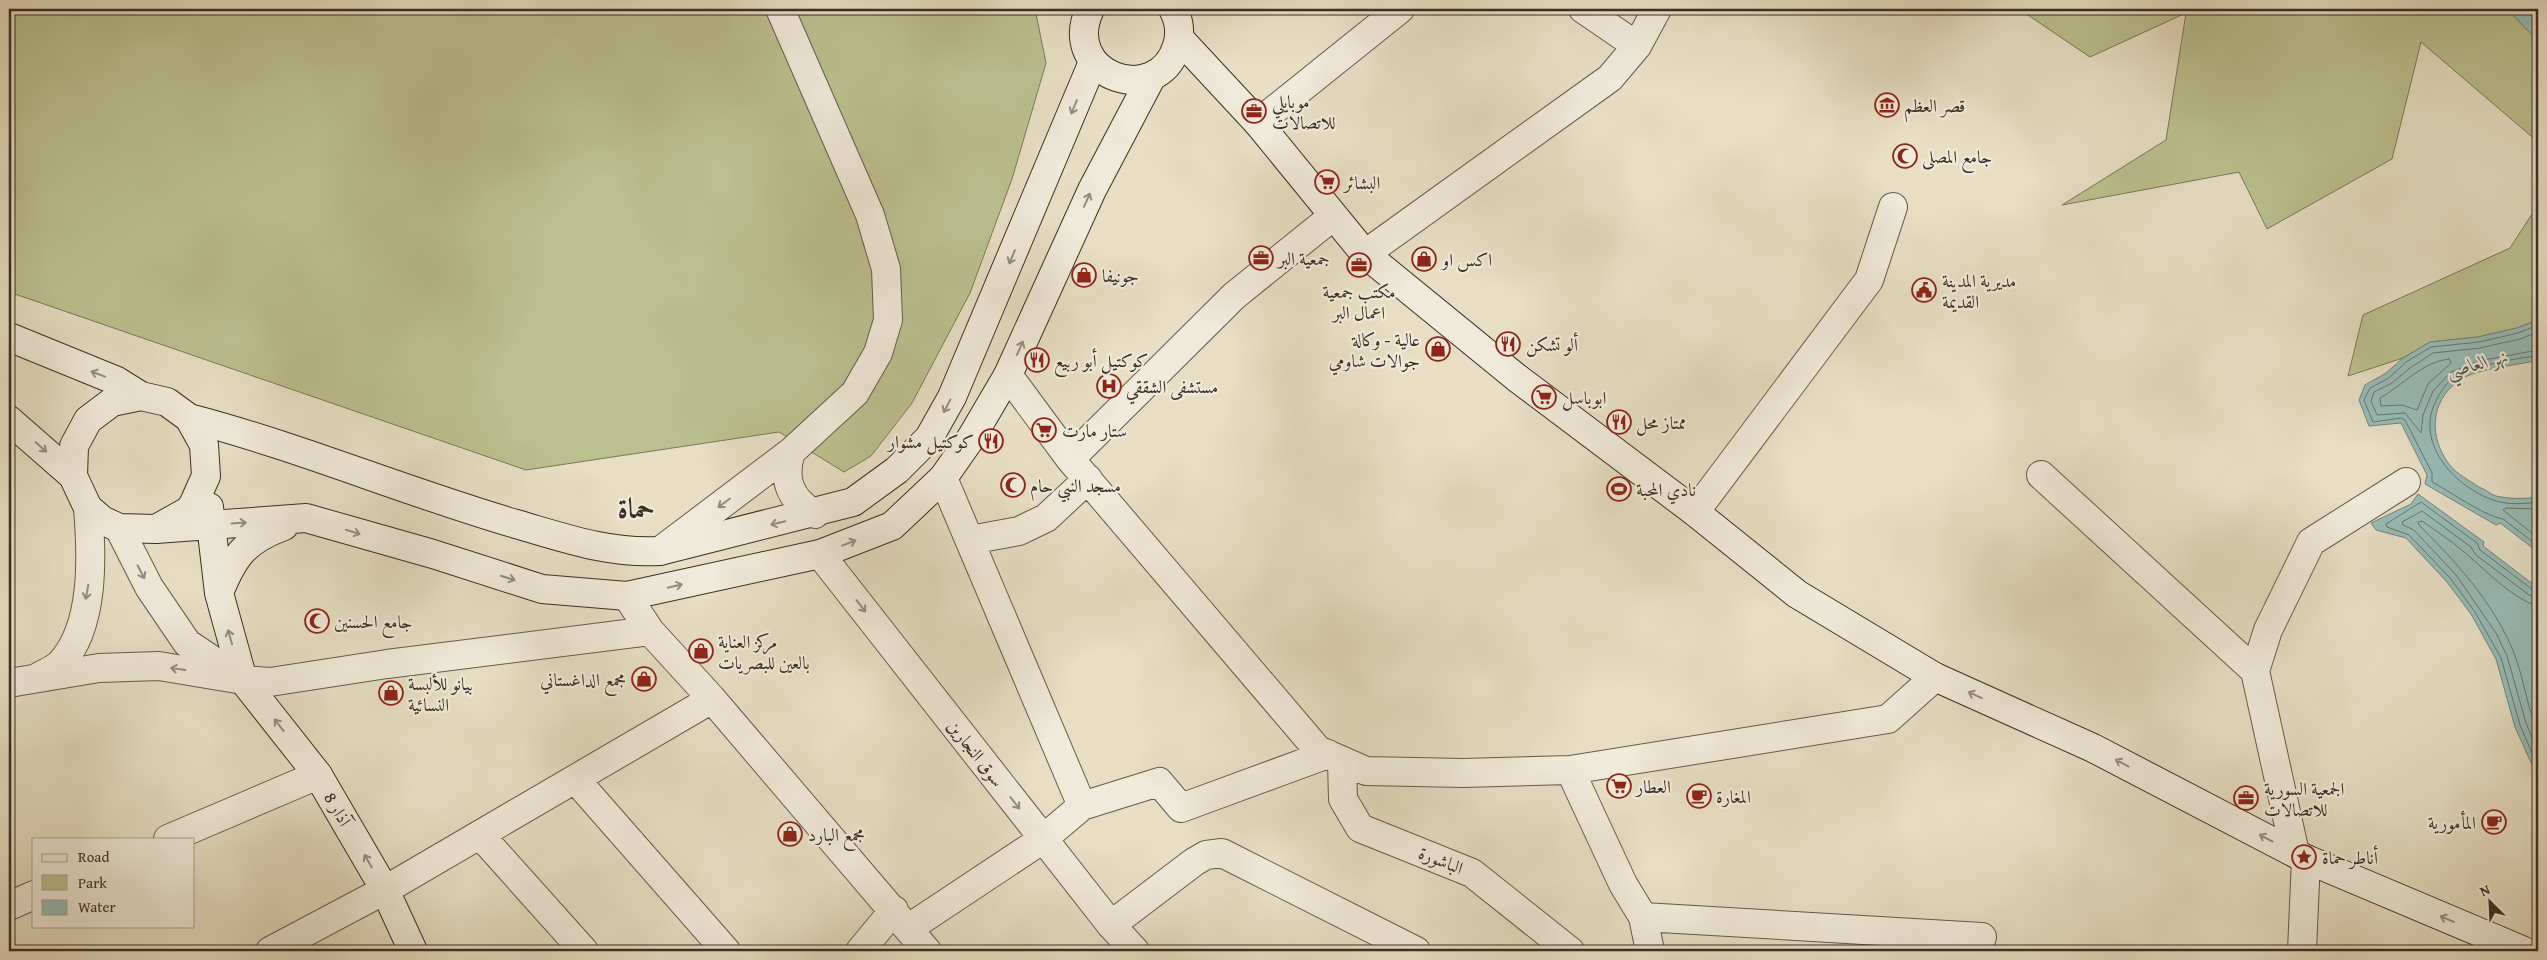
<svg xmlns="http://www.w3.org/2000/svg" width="2547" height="960" viewBox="0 0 2547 960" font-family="'Gentium Book Plus',Amiri,serif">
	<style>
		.green { fill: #bbc090; stroke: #7a785a }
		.water { fill: #97bcb6; stroke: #72847c }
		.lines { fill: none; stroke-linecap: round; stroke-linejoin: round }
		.shore { stroke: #68766e; stroke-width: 1 }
		.minor-casing { stroke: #655b4d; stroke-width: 30 }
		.secondary-casing { stroke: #3a2f25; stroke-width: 30 }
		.minor { stroke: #efead9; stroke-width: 28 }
		.secondary { stroke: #efead9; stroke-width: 28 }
		.oneway { stroke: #948c7f }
		.labels { text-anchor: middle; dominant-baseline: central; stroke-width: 4.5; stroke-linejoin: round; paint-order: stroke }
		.poi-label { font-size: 18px; fill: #3a2f25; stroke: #efead9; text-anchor: start }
		.street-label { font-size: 18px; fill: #3a2f25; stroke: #efead9 }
		.water-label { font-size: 19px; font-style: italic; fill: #515249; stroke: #efead9 }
		.town-label { font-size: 28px; font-weight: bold; fill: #3a2f25; stroke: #efead9 }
	</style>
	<rect width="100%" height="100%" fill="#e7dec4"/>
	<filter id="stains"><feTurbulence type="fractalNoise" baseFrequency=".004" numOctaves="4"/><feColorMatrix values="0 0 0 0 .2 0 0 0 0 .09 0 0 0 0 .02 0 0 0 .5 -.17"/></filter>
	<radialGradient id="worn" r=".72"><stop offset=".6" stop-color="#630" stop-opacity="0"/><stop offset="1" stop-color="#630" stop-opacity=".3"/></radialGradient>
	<path class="green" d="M9 9H1035L1046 63 1012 179 970 293 912 403 871 456 844 472 779 432 526 470 9 292Z
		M2019 9H2507L2538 41V142L2421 42 2392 159 2267 229 2239 172 2062 205 2166 140 2186 13 2090 57Z
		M2538 205V320L2517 328 2478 337 2430 342 2403 358 2348 376 2363 315 2510 248Z"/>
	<path class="water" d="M2507 9H2538V41Z
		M2538 320V360C2516 366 2474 368 2457 382 2430 402 2429 438 2449 464 2455 473 2470 481 2479 487 2485 489 2490 494 2496 496 2510 499 2525 499 2538 497V552L2500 523 2496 525 2425 484 2427 475 2401 423 2369 426 2359 400 2365 385 2386 373 2403 358 2430 342 2478 337 2517 328Z
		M2418 494 2484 542 2483 546 2538 588V778L2515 727 2496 659 2471 614 2447 582 2406 538 2376 530 2371 523 2411 504Z"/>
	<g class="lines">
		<path class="shore" d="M2538 325 2518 333 2479 342 2431 347 2406 362 2389 378 2370 388 2364 400 2373 422 2401 418 2405 420 2432 473V482C2453 493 2482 515 2503 519L2538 546
			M2538 332 2520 339 2480 348 2433 353 2410 368 2392 383 2374 392 2371 401 2377 415 2405 413 2421 433 2423 415 2433 391 2451 372 2479 361 2538 350
			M2538 356C2521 357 2467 367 2454 377 2445 384 2439 394 2434 405 2417 446 2456 487 2493 500 2506 505 2525 504 2538 502
			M2449 359 2451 363 2428 384 2417 410 2402 405 2381 406 2380 398C2403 385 2422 362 2449 359Z
			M2538 509 2506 508 2503 510 2538 538
			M2538 592 2533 590 2480 550 2477 543 2421 502 2386 524 2387 527 2409 535 2451 579 2475 612 2501 658 2520 725 2538 767
			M2538 598 2529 595 2476 555 2471 547 2422 511 2402 522 2403 525 2414 530 2456 575 2496 633 2507 656 2526 723 2538 752
			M2538 605C2519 605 2479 564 2463 551 2450 540 2436 531 2422 521L2418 522 2419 525C2456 562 2494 603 2514 653 2524 679 2527 707 2538 733"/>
		<g class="minor-casing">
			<path id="minor" d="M1583 9 1637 46
				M1258 123 1400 9
				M1365 254 1610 78 1637 46 1657 9
				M1008 375 1070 459 1318 750 1366 771 1463 773 1570 770 1888 719 1935 677
				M791 452C782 479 790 500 815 514
				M1070 459 1234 296 1332 217
				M2041 475 2255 671
				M943 478 1082 806
				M1695 512 1869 280 1893 207
				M119 528 149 587 187 643 233 674
				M970 540 1019 531 1046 518 1088 479
				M660 551 791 452 855 393 878 353 888 320 886 269 870 215 780 9
				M820 554 1111 925 1135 951
				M627 596 650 631 712 699 927 951
				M40 676C47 672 55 669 60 664 95 627 92 556 88 508
				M9 683 99 668 159 666 243 680 270 682 387 664 650 631
				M1342 761 1343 799 1360 828 1472 873 1570 951
				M1570 770 1623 884 1643 917 1650 951
				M576 780 726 951
				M481 836 584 951
				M168 839 318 775
				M2295 853 2255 671 2268 630 2311 542 2406 482
				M9 906 34 895
				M1643 917 1982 937
				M1111 925 1194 862 1206 855 1222 853 1416 951
				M909 928 1043 839 1082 806 1159 782 1181 808 1328 754
				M270 951 385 890 712 699
				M860 951 894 910
				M2302 951 2306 859"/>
		</g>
		<g class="secondary-casing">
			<path id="secondary" d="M1090 9C1059 75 1157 110 1177 46 1181 33 1179 20 1173 9
				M1179 38 1258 123 1365 254 1517 378 1695 512 1797 594 1935 677 2093 748 2306 859 2524 951
				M9 337 117 381 141 396
				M189 418C300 447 406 492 516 524 565 538 609 554 660 551L853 502 897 470 929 438 952 397 1093 62
				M9 420 73 476
				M209 507 219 593 243 680 318 775 385 890 413 951
				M156 529 188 511 193 505 206 476 204 445 189 418 167 402 141 396 112 402 88 420 74 446 73 476 88 508 102 520 119 528 156 529 306 518 433 554 542 589 627 596 820 554 892 526 943 478 971 438 1008 375 1092 190 1152 76
				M219 593C234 555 246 540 284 526"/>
		</g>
		<use href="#minor" class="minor"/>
		<use href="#secondary" class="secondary"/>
	</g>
	<defs><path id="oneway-shaft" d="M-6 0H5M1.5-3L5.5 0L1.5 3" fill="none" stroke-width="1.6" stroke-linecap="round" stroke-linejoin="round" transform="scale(1.25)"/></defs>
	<g class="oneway">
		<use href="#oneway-shaft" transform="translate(1074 107) rotate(112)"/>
		<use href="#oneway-shaft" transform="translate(1087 200) rotate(-66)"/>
		<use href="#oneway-shaft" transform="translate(1012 257) rotate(113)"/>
		<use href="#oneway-shaft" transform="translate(1020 348) rotate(-66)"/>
		<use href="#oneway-shaft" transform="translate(98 374) rotate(-159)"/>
		<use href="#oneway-shaft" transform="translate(947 406) rotate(118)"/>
		<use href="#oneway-shaft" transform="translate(41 447) rotate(42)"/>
		<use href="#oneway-shaft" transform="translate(724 503) rotate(143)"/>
		<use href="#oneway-shaft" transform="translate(239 523) rotate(-4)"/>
		<use href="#oneway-shaft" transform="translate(778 523) rotate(166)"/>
		<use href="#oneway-shaft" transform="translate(353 532) rotate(17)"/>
		<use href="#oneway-shaft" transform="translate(849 543) rotate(-21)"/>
		<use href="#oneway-shaft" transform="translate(141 572) rotate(63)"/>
		<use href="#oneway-shaft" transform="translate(508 578) rotate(18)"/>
		<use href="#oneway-shaft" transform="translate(675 586) rotate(-13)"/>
		<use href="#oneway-shaft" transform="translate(87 592) rotate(100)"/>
		<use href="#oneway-shaft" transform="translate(861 606) rotate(52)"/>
		<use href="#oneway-shaft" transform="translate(230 637) rotate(-106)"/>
		<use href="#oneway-shaft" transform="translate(178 669) rotate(-172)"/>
		<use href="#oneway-shaft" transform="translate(1975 695) rotate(-156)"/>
		<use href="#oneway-shaft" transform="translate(279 725) rotate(-128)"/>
		<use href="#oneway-shaft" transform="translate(2122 763) rotate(-152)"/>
		<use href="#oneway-shaft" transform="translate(1015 803) rotate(52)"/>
		<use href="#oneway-shaft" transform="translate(2266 838) rotate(-152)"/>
		<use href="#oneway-shaft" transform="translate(368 861) rotate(-120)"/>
		<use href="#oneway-shaft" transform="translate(2447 919) rotate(-157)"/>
	</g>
	<defs>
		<g id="museum-ring" transform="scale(1.25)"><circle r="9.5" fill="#efead9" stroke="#8f2418" stroke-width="1.5"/><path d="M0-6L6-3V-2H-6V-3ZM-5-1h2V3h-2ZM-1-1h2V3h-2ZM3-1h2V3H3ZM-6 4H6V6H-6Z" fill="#8f2418"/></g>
		<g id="office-ring" transform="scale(1.25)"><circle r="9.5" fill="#efead9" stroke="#8f2418" stroke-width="1.5"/><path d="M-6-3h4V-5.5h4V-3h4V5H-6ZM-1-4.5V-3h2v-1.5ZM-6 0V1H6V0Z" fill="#8f2418"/></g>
		<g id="mosque-ring" transform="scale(1.25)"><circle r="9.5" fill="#efead9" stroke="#8f2418" stroke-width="1.5"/><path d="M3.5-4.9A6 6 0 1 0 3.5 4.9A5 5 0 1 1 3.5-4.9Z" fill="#8f2418"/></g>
		<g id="supermarket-ring" transform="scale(1.25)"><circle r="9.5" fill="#efead9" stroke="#8f2418" stroke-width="1.5"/><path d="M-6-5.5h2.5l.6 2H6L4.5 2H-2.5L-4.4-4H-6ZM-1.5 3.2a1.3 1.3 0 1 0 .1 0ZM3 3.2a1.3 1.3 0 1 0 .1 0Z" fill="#8f2418"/></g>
		<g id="shop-ring" transform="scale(1.25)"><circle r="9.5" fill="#efead9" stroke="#8f2418" stroke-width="1.5"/><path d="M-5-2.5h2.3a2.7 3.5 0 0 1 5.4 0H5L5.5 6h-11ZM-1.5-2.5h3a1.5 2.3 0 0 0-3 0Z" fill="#8f2418"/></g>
		<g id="civic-ring" transform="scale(1.25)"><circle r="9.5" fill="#efead9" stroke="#8f2418" stroke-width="1.5"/><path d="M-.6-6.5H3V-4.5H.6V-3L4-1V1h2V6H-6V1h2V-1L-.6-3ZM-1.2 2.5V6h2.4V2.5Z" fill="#8f2418"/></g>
		<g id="restaurant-ring" transform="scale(1.25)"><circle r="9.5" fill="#efead9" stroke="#8f2418" stroke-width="1.5"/><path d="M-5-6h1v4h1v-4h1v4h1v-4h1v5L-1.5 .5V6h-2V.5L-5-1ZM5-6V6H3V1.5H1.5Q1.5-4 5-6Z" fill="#8f2418"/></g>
		<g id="hospital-ring" transform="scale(1.25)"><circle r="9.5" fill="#efead9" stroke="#8f2418" stroke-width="1.5"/><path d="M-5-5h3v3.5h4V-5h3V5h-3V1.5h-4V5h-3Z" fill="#8f2418"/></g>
		<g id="stadium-ring" transform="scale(1.25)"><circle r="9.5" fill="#efead9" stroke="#8f2418" stroke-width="1.5"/><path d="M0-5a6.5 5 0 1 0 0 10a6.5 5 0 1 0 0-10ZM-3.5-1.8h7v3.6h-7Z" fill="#8f2418"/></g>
		<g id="cafe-ring" transform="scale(1.25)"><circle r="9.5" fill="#efead9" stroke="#8f2418" stroke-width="1.5"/><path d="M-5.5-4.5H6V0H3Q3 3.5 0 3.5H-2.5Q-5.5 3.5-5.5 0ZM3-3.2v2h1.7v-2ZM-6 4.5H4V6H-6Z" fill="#8f2418"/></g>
		<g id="sight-ring" transform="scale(1.25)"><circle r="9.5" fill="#efead9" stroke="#8f2418" stroke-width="1.5"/><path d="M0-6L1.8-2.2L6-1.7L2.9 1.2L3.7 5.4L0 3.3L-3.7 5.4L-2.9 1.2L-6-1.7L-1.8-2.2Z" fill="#8f2418"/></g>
	</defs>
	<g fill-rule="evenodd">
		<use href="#museum-ring" x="1887" y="105"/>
		<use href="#office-ring" x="1254" y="111"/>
		<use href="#mosque-ring" x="1905" y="156"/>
		<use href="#supermarket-ring" x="1327" y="182"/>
		<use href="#office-ring" x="1261" y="258"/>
		<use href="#shop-ring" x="1424" y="259"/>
		<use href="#office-ring" x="1359" y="265"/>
		<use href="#shop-ring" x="1084" y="275"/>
		<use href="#civic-ring" x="1924" y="290"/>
		<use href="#restaurant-ring" x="1508" y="344"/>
		<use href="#shop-ring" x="1438" y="349"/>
		<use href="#restaurant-ring" x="1037" y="360"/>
		<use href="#hospital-ring" x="1109" y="386"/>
		<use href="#supermarket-ring" x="1544" y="397"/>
		<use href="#restaurant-ring" x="1619" y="422"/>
		<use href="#supermarket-ring" x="1044" y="430"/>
		<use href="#restaurant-ring" x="991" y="441"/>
		<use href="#mosque-ring" x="1013" y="485"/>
		<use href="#stadium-ring" x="1619" y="489"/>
		<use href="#mosque-ring" x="317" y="621"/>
		<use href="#shop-ring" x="701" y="651"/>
		<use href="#shop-ring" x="644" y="679"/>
		<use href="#shop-ring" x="391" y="693"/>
		<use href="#supermarket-ring" x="1619" y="786"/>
		<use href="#cafe-ring" x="1699" y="796"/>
		<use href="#office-ring" x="2246" y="798"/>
		<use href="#cafe-ring" x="2494" y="822"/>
		<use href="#shop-ring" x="790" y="834"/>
		<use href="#sight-ring" x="2304" y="857"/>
	</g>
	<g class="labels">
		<g class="poi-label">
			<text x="1272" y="101">موبايلي<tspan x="1272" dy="21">للاتصالات</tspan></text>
			<text x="1904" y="105">قصر العظم</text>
			<text x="1922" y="156">جامع المصلى</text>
			<text x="1344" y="182">البشائر</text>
			<text x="1278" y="258">جمعية البر</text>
			<text x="1442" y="259">اكس او</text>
			<text x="1102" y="275">جونيفا</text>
			<text x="1942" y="280">مديرية المدينة<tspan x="1942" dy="21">القديمة</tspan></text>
			<text x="1359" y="291" text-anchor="middle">مكتب جمعية<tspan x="1359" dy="21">اعمال البر</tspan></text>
			<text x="1420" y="339" text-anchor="end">عالية - وكالة<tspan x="1420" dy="21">جوالات شاومي</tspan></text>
			<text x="1526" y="344">ألو تشكن</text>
			<text x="1054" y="360">كوكتيل أبو ربيع</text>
			<text x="1126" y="386">مستشفى الشققي</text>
			<text x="1562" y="397">ابوباسل</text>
			<text x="1636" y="422">ممتاز محل</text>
			<text x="1062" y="430">ستار مارت</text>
			<text x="974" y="441" text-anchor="end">كوكتيل مشوار</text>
			<text x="1030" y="485">مسجد النبي حام</text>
			<text x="1636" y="489">نادي المحبة</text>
			<text x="334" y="621">جامع الحسنين</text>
			<text x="718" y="641">مركز العناية<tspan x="718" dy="21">بالعين للبصريات</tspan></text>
			<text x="626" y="679" text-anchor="end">مجمع الداغستاني</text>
			<text x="408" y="683">بيانو للألبسة<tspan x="408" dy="21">النسائية</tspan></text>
			<text x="1636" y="786">العطار</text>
			<text x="2264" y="788">الجمعية السورية<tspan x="2264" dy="21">للاتصالات</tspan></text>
			<text x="1716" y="796">المغارة</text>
			<text x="2476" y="822" text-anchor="end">المأمورية</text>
			<text x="808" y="834">مجمع البارد</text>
			<text x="2322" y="857">أناطر حماة</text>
		</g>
		<g class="street-label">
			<text transform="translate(976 753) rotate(52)">سوق النجارين</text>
			<text transform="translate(338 809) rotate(60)">8 آذار</text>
			<text transform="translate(1441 860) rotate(22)">الباشورة</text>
		</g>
		<g class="water-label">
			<text transform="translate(2477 363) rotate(-15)">نهر العاصي</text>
		</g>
		<g class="town-label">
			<text x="636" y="507">حماة</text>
		</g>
	</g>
	<rect width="2547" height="960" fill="none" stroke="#e7dec4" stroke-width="30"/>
	<rect x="10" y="10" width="2527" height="940" fill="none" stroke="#3a2f25" stroke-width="2.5"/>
	<rect x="15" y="15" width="2517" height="930" fill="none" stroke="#3a2f25"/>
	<rect x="32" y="838" width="162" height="90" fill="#efead9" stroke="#a79f91"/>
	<rect x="42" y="854" width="25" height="8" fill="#efead9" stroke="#a79f91"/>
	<text x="78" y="862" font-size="15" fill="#3a2f25">Road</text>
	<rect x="42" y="875" width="25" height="15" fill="#bbc090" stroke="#a79f91"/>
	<text x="78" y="888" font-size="15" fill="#3a2f25">Park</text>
	<rect x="42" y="900" width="25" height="15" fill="#97bcb6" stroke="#a79f91"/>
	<text x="78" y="912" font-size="15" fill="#3a2f25">Water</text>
	<g transform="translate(2490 902) rotate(336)" stroke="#efead9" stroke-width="4" paint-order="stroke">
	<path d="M0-4L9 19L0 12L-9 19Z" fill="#3a2f25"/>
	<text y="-8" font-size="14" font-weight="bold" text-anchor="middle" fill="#3a2f25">N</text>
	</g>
	<rect width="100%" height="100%" filter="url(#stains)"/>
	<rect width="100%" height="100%" fill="url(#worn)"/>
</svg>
